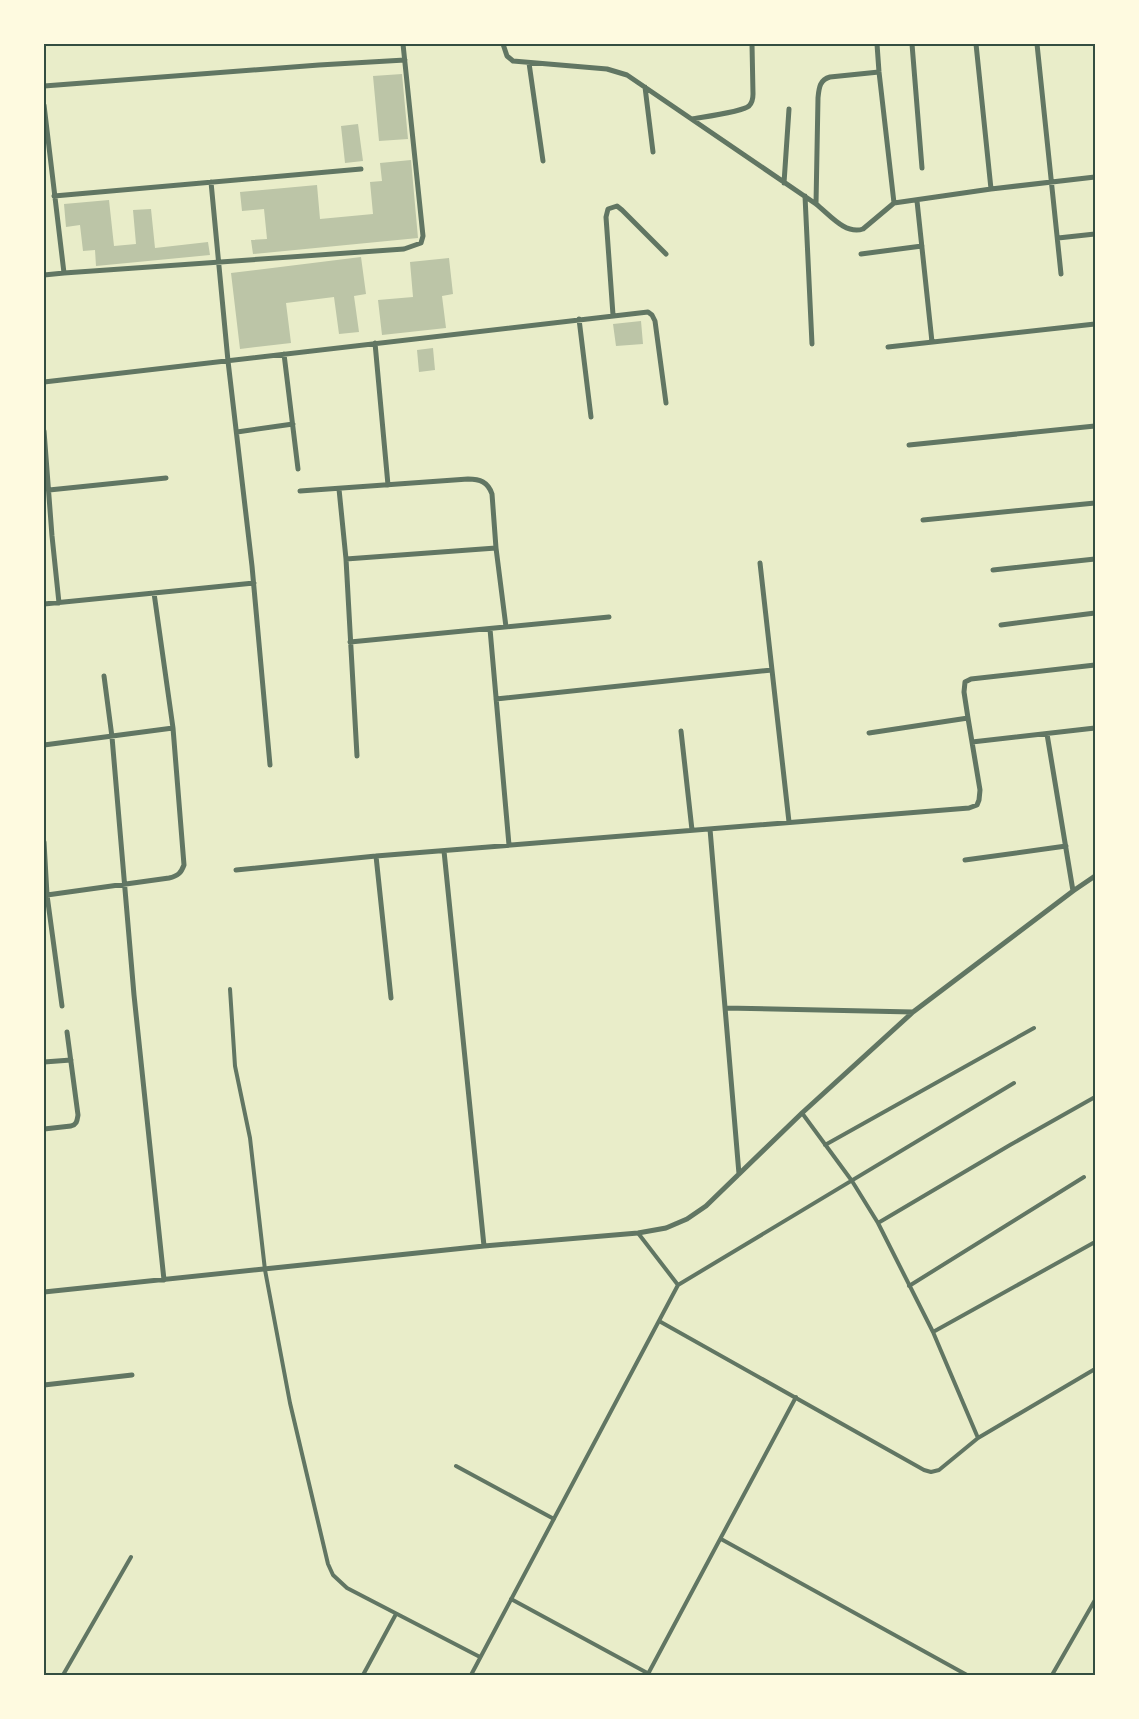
<svg xmlns="http://www.w3.org/2000/svg" width="1139" height="1719" viewBox="0 0 1139 1719" font-family="Signika,sans-serif">
	<style>
		.building { fill: #bcc5a7 }
		.lines { fill: none; stroke-linecap: round; stroke-linejoin: round }
		.service { stroke: #617663; stroke-width: 4 }
		.minor { stroke: #617663; stroke-width: 5 }
		.neatline { fill: none; stroke: #344e41; stroke-width: 2 }
	</style>
	<rect width="100%" height="100%" fill="#e9edc9"/>
	<path class="building" d="M402 74 408 139 379 141 373 76Z
		M358 124 363 161 345 163 341 126Z
		M411 160 418 238 253 254 251 240 267 239 264 209 242 211 240 192 317 185 320 219 373 214 370 182 382 181 380 163Z
		M109 200 114 246 136 244 133 210 151 209 155 248 208 242 210 255 96 266 95 250 83 251 80 225 66 227 64 204Z
		M361 257 366 294 354 296 359 332 339 334 334 297 286 303 291 343 240 349 231 273Z
		M449 258 453 294 442 296 446 328 382 335 378 300 413 297 410 262Z
		M641 321 643 344 616 346 613 324Z
		M433 348 435 370 419 372 417 350Z"/>
	<g class="lines">
		<path class="service" d="M230 989 235 1066 250 1138 265 1270 290 1403 328 1564 333 1575 347 1588 480 1657
			M802 1113 852 1181 878 1223 933 1332 978 1438
			M825 1145 1034 1028
			M878 1223 1010 1145 1095 1097
			M638 1233 678 1285
			M909 1286 1084 1177
			M659 1321 924 1470 931 1472 939 1470 978 1438 1095 1369
			M933 1332 1095 1242
			M456 1466 554 1519
			M721 1539 967 1675
			M511 1599 651 1675
			M648 1674 796 1397
			M63 1675 131 1557
			M363 1675 396 1614
			M471 1675 678 1285 1014 1083
			M1052 1675 1095 1600"/>
		<path class="minor" d="M503 44 507 56 513 61 607 69 627 75 816 204C829 214 845 235 863 229L894 203 879 72 877 44
			M912 44 922 168
			M976 44 991 189 1095 177
			M1037 44 1061 274
			M529 63 543 161
			M44 86 319 65 405 60
			M645 87 653 152
			M44 105 64 273 404 249 421 243 423 236 403 44
			M692 119C703 117 742 112 749 106 752 103 753 98 753 94L752 44
			M211 182 228 361 252 566 270 765
			M784 183 789 109
			M54 196 361 169
			M805 196 812 344
			M917 201 932 342
			M894 203 991 189
			M816 204 818 98C819 89 819 80 830 77L879 72
			M1058 238 1095 234
			M861 254 922 246
			M44 275 64 273
			M613 315 606 217 608 209 617 206 622 210 666 254
			M579 319 591 417
			M375 343 388 485
			M888 347 1095 324
			M284 354 298 469
			M44 382 648 312 652 315 655 321 666 403
			M44 431 52 536 59 603
			M237 432 293 424
			M909 445 1095 426
			M339 489 346 559 357 756
			M49 490 166 478
			M300 491 468 479C480 479 488 482 492 494L496 548 506 627
			M923 520 1095 503
			M346 559 496 548
			M760 563 789 822
			M993 570 1095 559
			M44 604 254 583
			M1001 625 1095 613
			M490 629 509 845
			M350 642 609 617
			M104 676 112 737 134 995 164 1280
			M496 699 772 670
			M681 731 692 830
			M869 733 968 718
			M1047 734 1073 891
			M972 742 1095 728
			M44 745 173 728
			M710 829 739 1174
			M44 842 47 895 62 1006
			M444 851 484 1246
			M376 856 391 998
			M965 860 1066 846
			M236 870 376 856 969 808 977 805 979 800 980 790 968 718 964 692 965 682 971 679 1095 665
			M47 895 169 878C178 876 181 873 184 865L173 728 154 593
			M725 1008 913 1012
			M44 1062 71 1060
			M44 1129 71 1126C77 1124 77 1121 78 1115L67 1032
			M44 1292 484 1246 638 1233 666 1228 687 1219 706 1206 802 1113 913 1012 1073 891 1095 876
			M44 1385 132 1375"/>
	</g>
	<rect width="1139" height="1719" fill="none" stroke="#fefae0" stroke-width="90"/>
	<rect x="45" y="45" width="1049" height="1629" class="neatline"/>
</svg>
